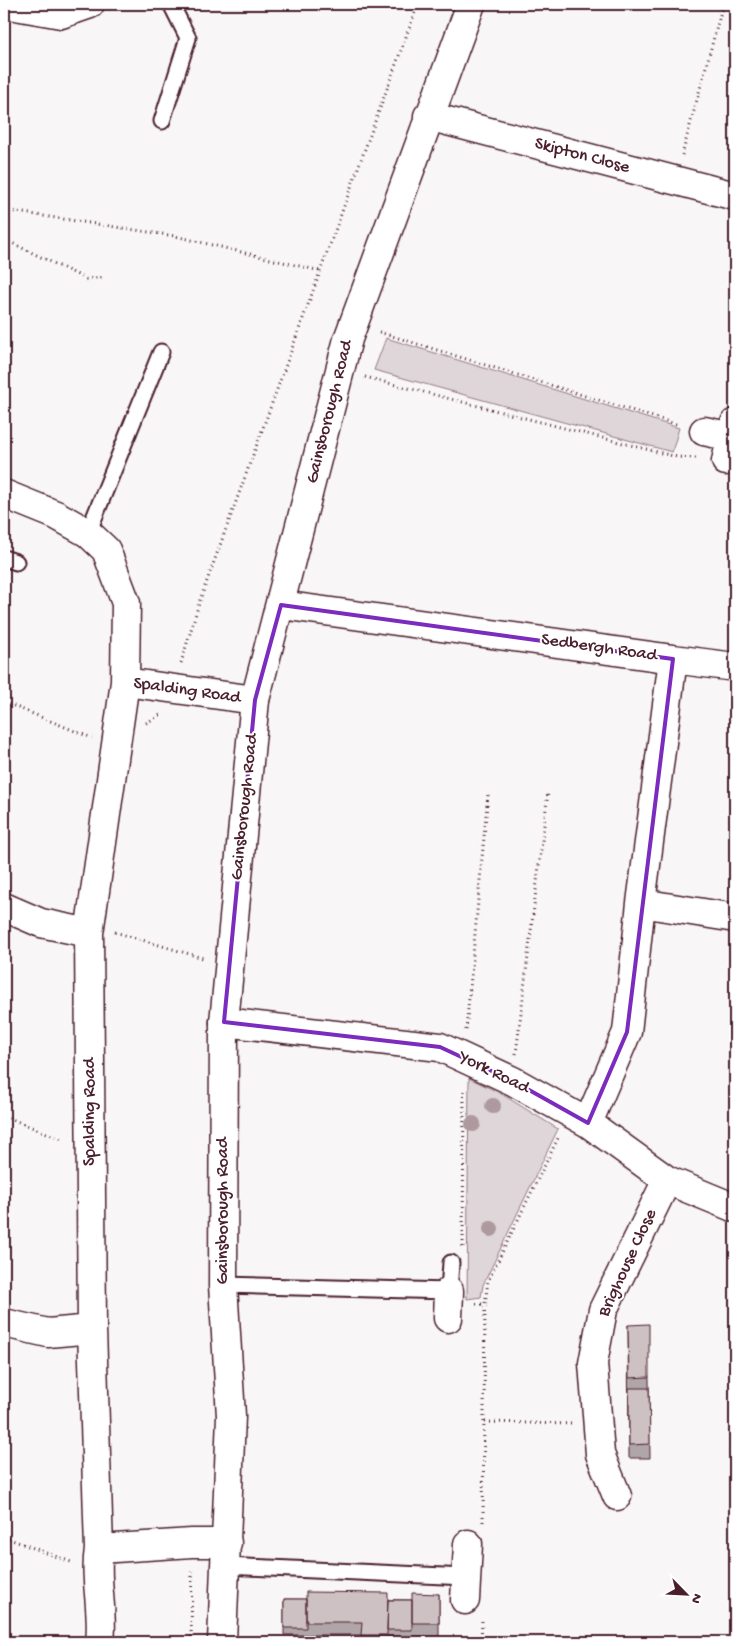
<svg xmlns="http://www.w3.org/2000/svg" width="739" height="1646" viewBox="0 0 739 1646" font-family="'Gochi Hand',sans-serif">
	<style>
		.green { fill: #ded6d9; stroke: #947a82 }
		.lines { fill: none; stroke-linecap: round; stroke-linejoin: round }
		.lane-casing { stroke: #4a1f2b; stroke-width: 19 }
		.street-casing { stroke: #4a1f2b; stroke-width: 31 }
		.secondary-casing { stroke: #4a1f2b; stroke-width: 31 }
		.path { stroke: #4a1f2b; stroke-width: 3; stroke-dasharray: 1 4; stroke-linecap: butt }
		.lane { stroke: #fff; stroke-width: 15 }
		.street { stroke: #fff; stroke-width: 28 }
		.secondary { stroke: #fff; stroke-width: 28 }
		.tree { fill: #ad999e }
		.wall { fill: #b0a6a9; stroke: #4a1f2b }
		.building { fill: #cdc1c4; stroke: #4a1f2b }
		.marked { fill: none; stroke: #7b2cbf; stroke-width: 4; stroke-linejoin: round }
		.labels { text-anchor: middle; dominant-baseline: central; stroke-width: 4; stroke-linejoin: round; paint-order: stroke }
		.street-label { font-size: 18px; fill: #4a1f2b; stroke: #fff }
	</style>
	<rect width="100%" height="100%" fill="#f8f6f7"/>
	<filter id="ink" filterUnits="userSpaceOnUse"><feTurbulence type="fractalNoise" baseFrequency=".02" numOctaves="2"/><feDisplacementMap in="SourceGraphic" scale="10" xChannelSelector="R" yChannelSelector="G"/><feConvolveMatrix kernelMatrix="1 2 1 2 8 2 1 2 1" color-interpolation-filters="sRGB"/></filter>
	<g filter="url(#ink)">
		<path class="green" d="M386 338 679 428 672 452 374 370Z
			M469 1078 500 1093 558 1129 483 1285 481 1297 467 1299Z"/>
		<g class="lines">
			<g class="lane-casing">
				<path id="lane" d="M162 121 188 38 171 4
					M88 533 161 352
					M4 558 16 562
					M223 1285 449 1291 451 1263
					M226 1566 466 1577"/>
			</g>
			<g class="street-casing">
				<path id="street" d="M4 4 61 14 90 4
					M428 116 735 196
					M704 431 732 437
					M726 461 735 423
					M4 494 56 515 88 533 106 550 126 603 125 682
					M281 605 673 659 641 903 627 1032 588 1123
					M673 659 735 667
					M641 903 735 918
					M4 907 41 923 89 933
					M224 1022 440 1047 513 1081 588 1123 667 1180 735 1208
					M448 1318 449 1291
					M4 1323 48 1333 92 1329
					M617 1496 600 1454 593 1363 603 1310 667 1180
					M227 1543H192L99 1549 92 1329 89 933 125 682 255 700
					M99 1549C94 1580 104 1611 100 1642
					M465 1600 468 1544"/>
			</g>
			<g class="secondary-casing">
				<path id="secondary" d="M222 1642 231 1416 223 1285 224 1022 255 700 348 339 471 4"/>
			</g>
			<path class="path" d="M682 155 723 4
				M4 210 175 236 320 271
				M4 241 12 243 86 279 105 277
				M379 332 679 425
				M365 377 677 457 696 458
				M181 663 200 600 418 4
				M4 702 92 738
				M146 723 160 715
				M115 932 203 958
				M466 1030 488 794
				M516 1054 548 792
				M4 1116 64 1140
				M463 1247 464 1088
				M476 1304H485L488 1281 559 1136
				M485 1422 572 1424
				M483 1522 485 1304
				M4 1537 71 1562
				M191 1642 192 1570
				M481 1642 482 1620"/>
			<use href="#lane" class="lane"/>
			<use href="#street" class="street"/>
			<use href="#secondary" class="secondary"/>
		</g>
		<g class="tree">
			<circle cx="493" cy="1106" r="8"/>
			<circle cx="473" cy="1124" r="8"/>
			<circle cx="491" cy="1229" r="8"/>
		</g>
		<path class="wall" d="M628 1325 649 1377 650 1458H629Z
			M439 1594V1637H387V1642H361V1635H284V1599L412 1600Z"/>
		<path class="building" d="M649 1324V1377L629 1378 628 1325Z
			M629 1388H649L650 1444 629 1445Z
			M306 1592 388 1593 387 1635H361L362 1622H306Z
			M412 1593 439 1594V1623H412Z
			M284 1599H306V1628H284Z
			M388 1600H412V1630H387Z
			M505 1638H528V1642H505Z"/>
	</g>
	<path class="marked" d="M281 605 673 659 627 1032 588 1123 513 1081 440 1047 224 1022 255 700Z"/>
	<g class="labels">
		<g class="street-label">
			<text transform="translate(582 156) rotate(15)">Skipton Close</text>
			<text transform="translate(330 412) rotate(-76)">Gainsborough Road</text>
			<text transform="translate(599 648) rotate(8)">Sedbergh Road</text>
			<text transform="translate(187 691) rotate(8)">Spalding Road</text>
			<text transform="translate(245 807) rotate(-84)">Gainsborough Road</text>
			<text transform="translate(494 1073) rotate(26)">York Road</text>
			<text transform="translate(90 1112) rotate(-90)">Spalding Road</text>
			<text transform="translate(223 1211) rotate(-90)">Gainsborough Road</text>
			<text transform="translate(628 1263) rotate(-65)">Brighouse Close</text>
		</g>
	</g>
	<rect width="739" height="1646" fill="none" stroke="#fff" stroke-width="20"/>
	<rect x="10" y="10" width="719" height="1626" fill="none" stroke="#4a1f2b" stroke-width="2" filter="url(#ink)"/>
	<g transform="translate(686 1594) rotate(114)" stroke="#ffffff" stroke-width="4" paint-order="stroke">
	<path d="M0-4L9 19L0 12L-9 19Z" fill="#4a1f2b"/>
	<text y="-8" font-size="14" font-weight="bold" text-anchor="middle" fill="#4a1f2b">N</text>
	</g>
</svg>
